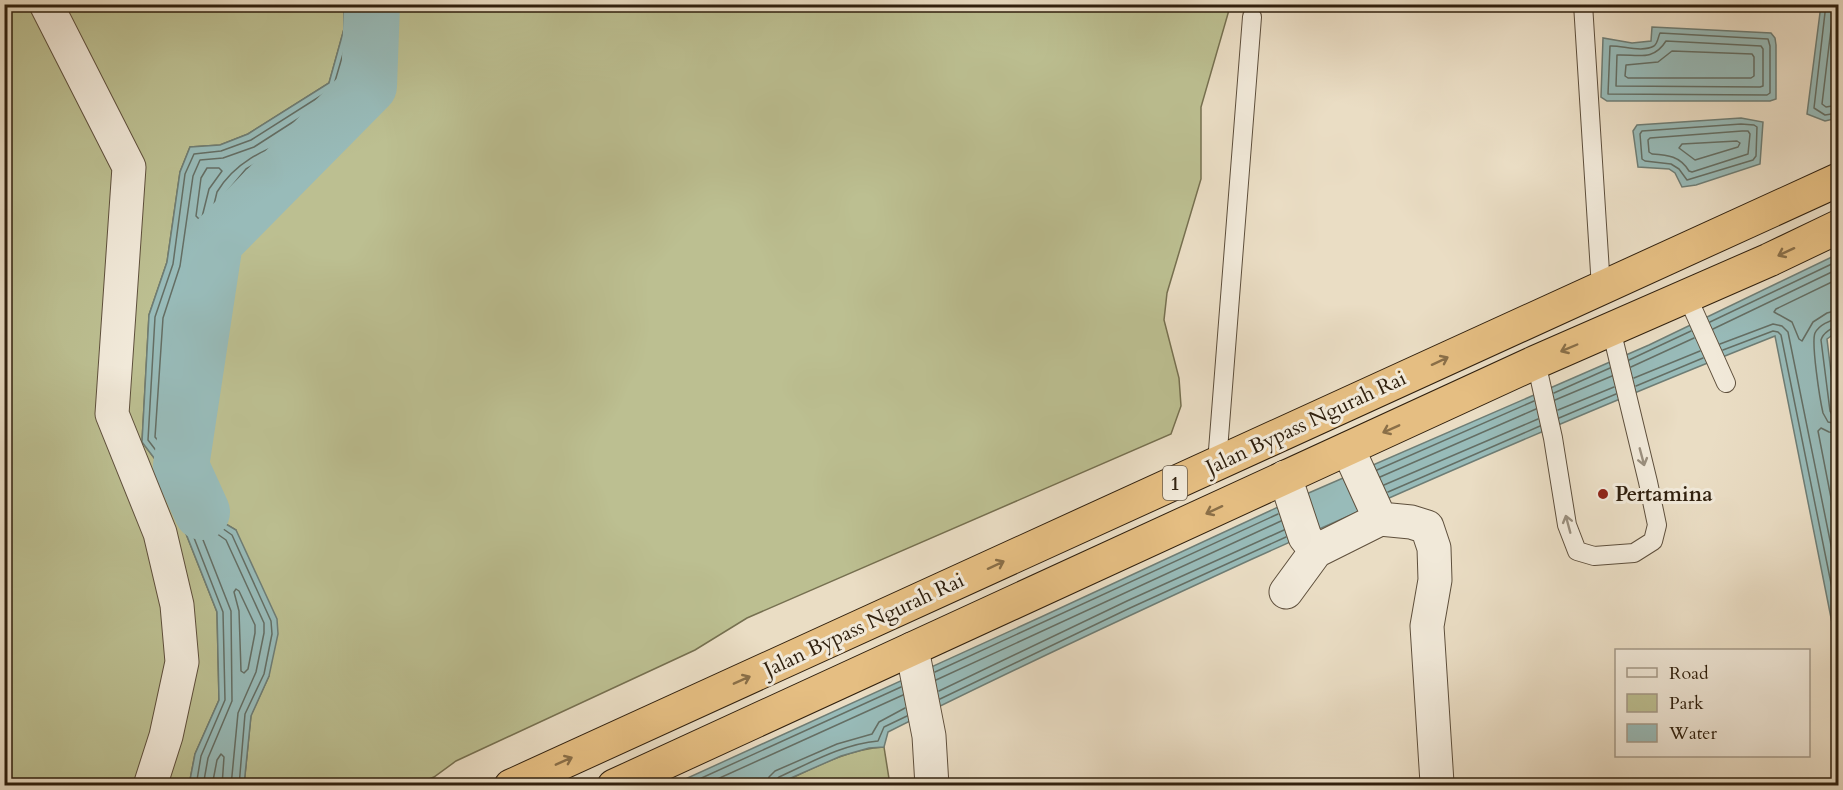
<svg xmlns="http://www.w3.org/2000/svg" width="1843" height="790" viewBox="0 0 1843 790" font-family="Cardo,serif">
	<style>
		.green { fill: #bcbf91; stroke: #767050; stroke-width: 1.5 }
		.water { fill: #98bbb9; stroke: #6e7d75; stroke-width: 1.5 }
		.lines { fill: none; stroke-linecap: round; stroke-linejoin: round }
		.shore { stroke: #646e64; stroke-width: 1.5 }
		.river { stroke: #98bbb9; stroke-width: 56 }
		.lane-casing { stroke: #5e4f3c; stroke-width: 20 }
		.street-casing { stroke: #5e4f3c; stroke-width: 35 }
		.highway-casing { stroke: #30200e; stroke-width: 35 }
		.lane { stroke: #f1e9d9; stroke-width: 18 }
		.street { stroke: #f1e9d9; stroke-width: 33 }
		.highway { stroke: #e5be82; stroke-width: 33 }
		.oneway { stroke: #8a6f48 }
		.oneway2 { stroke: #9a8f7e }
		.poi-dot { fill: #8f2418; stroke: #f1e9d9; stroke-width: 2 }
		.labels { text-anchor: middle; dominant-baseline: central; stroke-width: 6; stroke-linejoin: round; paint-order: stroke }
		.shield { fill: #f1e9d9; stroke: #6a5c4b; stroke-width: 1.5 }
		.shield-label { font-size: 20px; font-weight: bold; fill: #30200e }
		.street-label { font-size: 21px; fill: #30200e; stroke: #f1e9d9 }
		.poi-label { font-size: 21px; font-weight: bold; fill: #30200e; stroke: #f1e9d9; text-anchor: start }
	</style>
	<rect width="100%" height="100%" fill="#eaddc4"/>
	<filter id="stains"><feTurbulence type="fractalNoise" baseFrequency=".00333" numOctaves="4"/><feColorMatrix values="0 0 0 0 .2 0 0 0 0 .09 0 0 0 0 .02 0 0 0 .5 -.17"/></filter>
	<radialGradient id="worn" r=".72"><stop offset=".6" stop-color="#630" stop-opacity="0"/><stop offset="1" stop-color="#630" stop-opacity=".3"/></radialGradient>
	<path class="green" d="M5 5H344V29L329 83 248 134 220 145 190 147 180 172 167 262 149 315 142 442 158 463 217 612 219 700 195 754 189 785 5 786Z
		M388 5H1233L1229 10 1201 107V179L1167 293 1164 320 1179 378 1181 406 1171 434 747 618 695 650 456 761 434 777 414 785H244L251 715 269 676 236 530 224 523 199 480 177 419 230 197 250 174 263 166 341 131 385 35Z
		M884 747 890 785 775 786C810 770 846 749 884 747Z"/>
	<path class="water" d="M344 5H388L385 35 373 100 341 131 263 166 250 174 230 197 177 419 199 480 224 523 236 530 277 619 278 634 269 676 251 716 244 785H189L195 754 219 700 217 612 158 463 142 442 149 315 167 262 180 172 190 147 220 145 248 134 329 83 344 29Z
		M1821 5H1838V118L1825 121 1807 114Z
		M1652 27 1771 33 1775 38 1776 45V99L1770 101H1607L1601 97 1603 38 1632 43 1651 41Z
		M1741 118 1763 122 1760 164 1696 185 1682 187 1675 173 1669 169 1638 167 1633 131 1637 125Z
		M1838 254V331L1827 339 1838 430V653L1775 336C1598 406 1423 482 1250 560 1128 616 1007 672 888 732L884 747 869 748 841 756 775 785 670 786 1041 617 1304 495 1649 345Z"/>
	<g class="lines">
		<path class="shore" d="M357 4V32L342 87 338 93 254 147 223 158 200 160 193 176 180 266 163 318 155 437 171 456H174L175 453 164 423 163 416 217 192C251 135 323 144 359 95 367 84 373 21 374 4
			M1826 4 1814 108 1825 115 1838 113
			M1834 4 1822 104 1826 107 1838 105
			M1660 33 1768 39 1770 46V93L1767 95 1608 94 1610 46C1621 45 1642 53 1654 46 1658 43 1658 37 1660 33Z
			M1666 41 1761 46 1763 49V86L1760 87 1616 86 1617 55C1637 54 1653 62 1666 41Z
			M1672 51 1752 54 1754 57V76L1751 78H1628L1625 76 1626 65 1658 62Z
			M1741 124 1754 125 1757 127 1756 156 1753 160 1687 180 1679 169 1671 164 1645 161 1642 159 1640 134 1642 131Z
			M1742 131H1748L1750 134 1748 154 1692 172 1689 171C1680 156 1668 155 1652 154L1649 152 1648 140 1650 138Z
			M1737 141 1740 143 1738 147 1695 160 1679 148 1682 144Z
			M207 168H219L222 171 209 189 202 217 199 219 196 216 201 178Z
			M1838 279 1776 309 1774 312 1792 322 1799 339 1802 341 1813 322 1827 313 1838 310
			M1838 319C1830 320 1819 325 1815 333 1811 343 1820 400 1823 413L1828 422 1838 424
			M1710 322 1838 261
			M1838 327C1832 327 1823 333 1821 340L1830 411 1833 416 1838 417
			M1713 329 1838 269
			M1720 344 1773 324 1782 326 1788 332 1838 580
			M1723 350 1773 331 1778 332 1781 335 1838 618
			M1629 360 1691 331
			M1631 367 1694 338
			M1634 378 1700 351
			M1636 386 1703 358
			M1554 393 1610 368
			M1555 400 1612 376
			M1558 410 1614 387
			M1559 418 1616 394
			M1838 433 1829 432 1821 428 1818 431 1838 534
			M1377 470 1534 401
			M1380 477 1536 409
			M1384 485 1538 419
			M1388 492 1540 426
			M236 589 239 591 255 625V633L248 669 244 673 241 671 239 611 234 592Z
			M935 672 1278 514
			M936 680 1281 521
			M939 691 1127 601 1284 530
			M940 699 1130 608 1286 537
			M196 786 201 756 225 700 223 612 164 461 148 440 155 317 173 264 185 174 194 154 221 151 251 140 333 88 350 30V4
			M203 786 208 758 232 701 231 611 185 494 188 490 191 492 213 531 226 540 264 623V633L256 672 238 713 231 786
			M212 786 217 760 221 754 224 757 222 786
			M239 786 245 714 264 674 272 634 271 621 232 535 219 526 194 483 171 419 225 194 246 169 261 160 338 126 367 98 379 35 382 4
			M684 786 901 687
			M702 786 903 695
			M767 786 769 777 775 771 837 744 872 734 879 722 905 708
			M775 786V781L779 777C810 763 843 744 878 741L884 727 907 716"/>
		<path class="river" d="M202 512 181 466 215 242 369 86 372 4"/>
		<g class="lane-casing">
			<path id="lane" d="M1583 4 1601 288
				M1687 296 1726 383
				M1536 362 1553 438 1567 525 1577 551 1594 556 1634 553 1653 541 1657 525 1648 482 1611 329
				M1217 463 1252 17"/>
		</g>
		<g class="street-casing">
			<path id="street" d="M46 4 129 167 112 414 160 533 177 605 182 662 166 736 150 786
				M1348 449 1380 519 1411 522 1427 527 1434 548 1435 580 1427 626 1437 783
				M1285 477 1305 537 1316 551 1380 519
				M1286 592 1316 551
				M912 649 929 736 932 786"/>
		</g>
		<g class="highway-casing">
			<path id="highway" d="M511 786 1838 180
				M614 786 1536 362 1769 260 1838 227"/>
		</g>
		<use href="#lane" class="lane"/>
		<use href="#street" class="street"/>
		<use href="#highway" class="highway"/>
	</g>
	<defs><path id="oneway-shaft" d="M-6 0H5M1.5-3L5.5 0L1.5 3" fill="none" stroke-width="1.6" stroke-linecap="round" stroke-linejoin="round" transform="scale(1.5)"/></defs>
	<g class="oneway">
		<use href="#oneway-shaft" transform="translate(1786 252) rotate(155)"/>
		<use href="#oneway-shaft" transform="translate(1569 348) rotate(157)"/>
		<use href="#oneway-shaft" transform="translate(1440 361) rotate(-25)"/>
		<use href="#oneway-shaft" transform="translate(1391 429) rotate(156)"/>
		<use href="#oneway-shaft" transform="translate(1214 510) rotate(155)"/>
		<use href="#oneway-shaft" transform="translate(996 565) rotate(-25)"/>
		<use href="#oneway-shaft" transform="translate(742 680) rotate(-24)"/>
		<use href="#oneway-shaft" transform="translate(564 761) rotate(-24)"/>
	</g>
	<g class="oneway2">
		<use href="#oneway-shaft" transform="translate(1642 457) rotate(75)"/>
		<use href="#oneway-shaft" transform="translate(1568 524) rotate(-105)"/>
	</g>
	<circle class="poi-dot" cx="1603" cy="494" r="6"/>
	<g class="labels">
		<rect class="shield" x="1163" y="466" width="24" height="34" rx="4.5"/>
		<g class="shield-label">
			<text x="1175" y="483">1</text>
		</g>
		<g class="street-label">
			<text transform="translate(1306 423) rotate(-25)">Jalan Bypass Ngurah Rai</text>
			<text transform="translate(864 625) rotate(-25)">Jalan Bypass Ngurah Rai</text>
		</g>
		<g class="poi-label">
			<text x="1615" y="494">Pertamina</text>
		</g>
	</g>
	<rect width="1843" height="790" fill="none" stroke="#eaddc4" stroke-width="24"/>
	<rect x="6" y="6" width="1831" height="778" fill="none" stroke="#30200e" stroke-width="3"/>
	<rect x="12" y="12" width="1819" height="766" fill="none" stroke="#30200e" stroke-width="1.5"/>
	<rect x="1615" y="649" width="195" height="108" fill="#f1e9d9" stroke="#a49988" stroke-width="1.5"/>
	<rect x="1627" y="668" width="30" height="9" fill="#f1e9d9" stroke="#a49988" stroke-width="1.5"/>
	<text x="1669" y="679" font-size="18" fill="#30200e">Road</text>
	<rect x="1627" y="694" width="30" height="18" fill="#bcbf91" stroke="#a49988" stroke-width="1.5"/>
	<text x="1669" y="709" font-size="18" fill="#30200e">Park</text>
	<rect x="1627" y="724" width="30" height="18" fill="#98bbb9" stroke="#a49988" stroke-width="1.5"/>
	<text x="1669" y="739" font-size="18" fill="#30200e">Water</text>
	<rect width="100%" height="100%" filter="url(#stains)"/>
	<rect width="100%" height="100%" fill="url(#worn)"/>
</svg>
